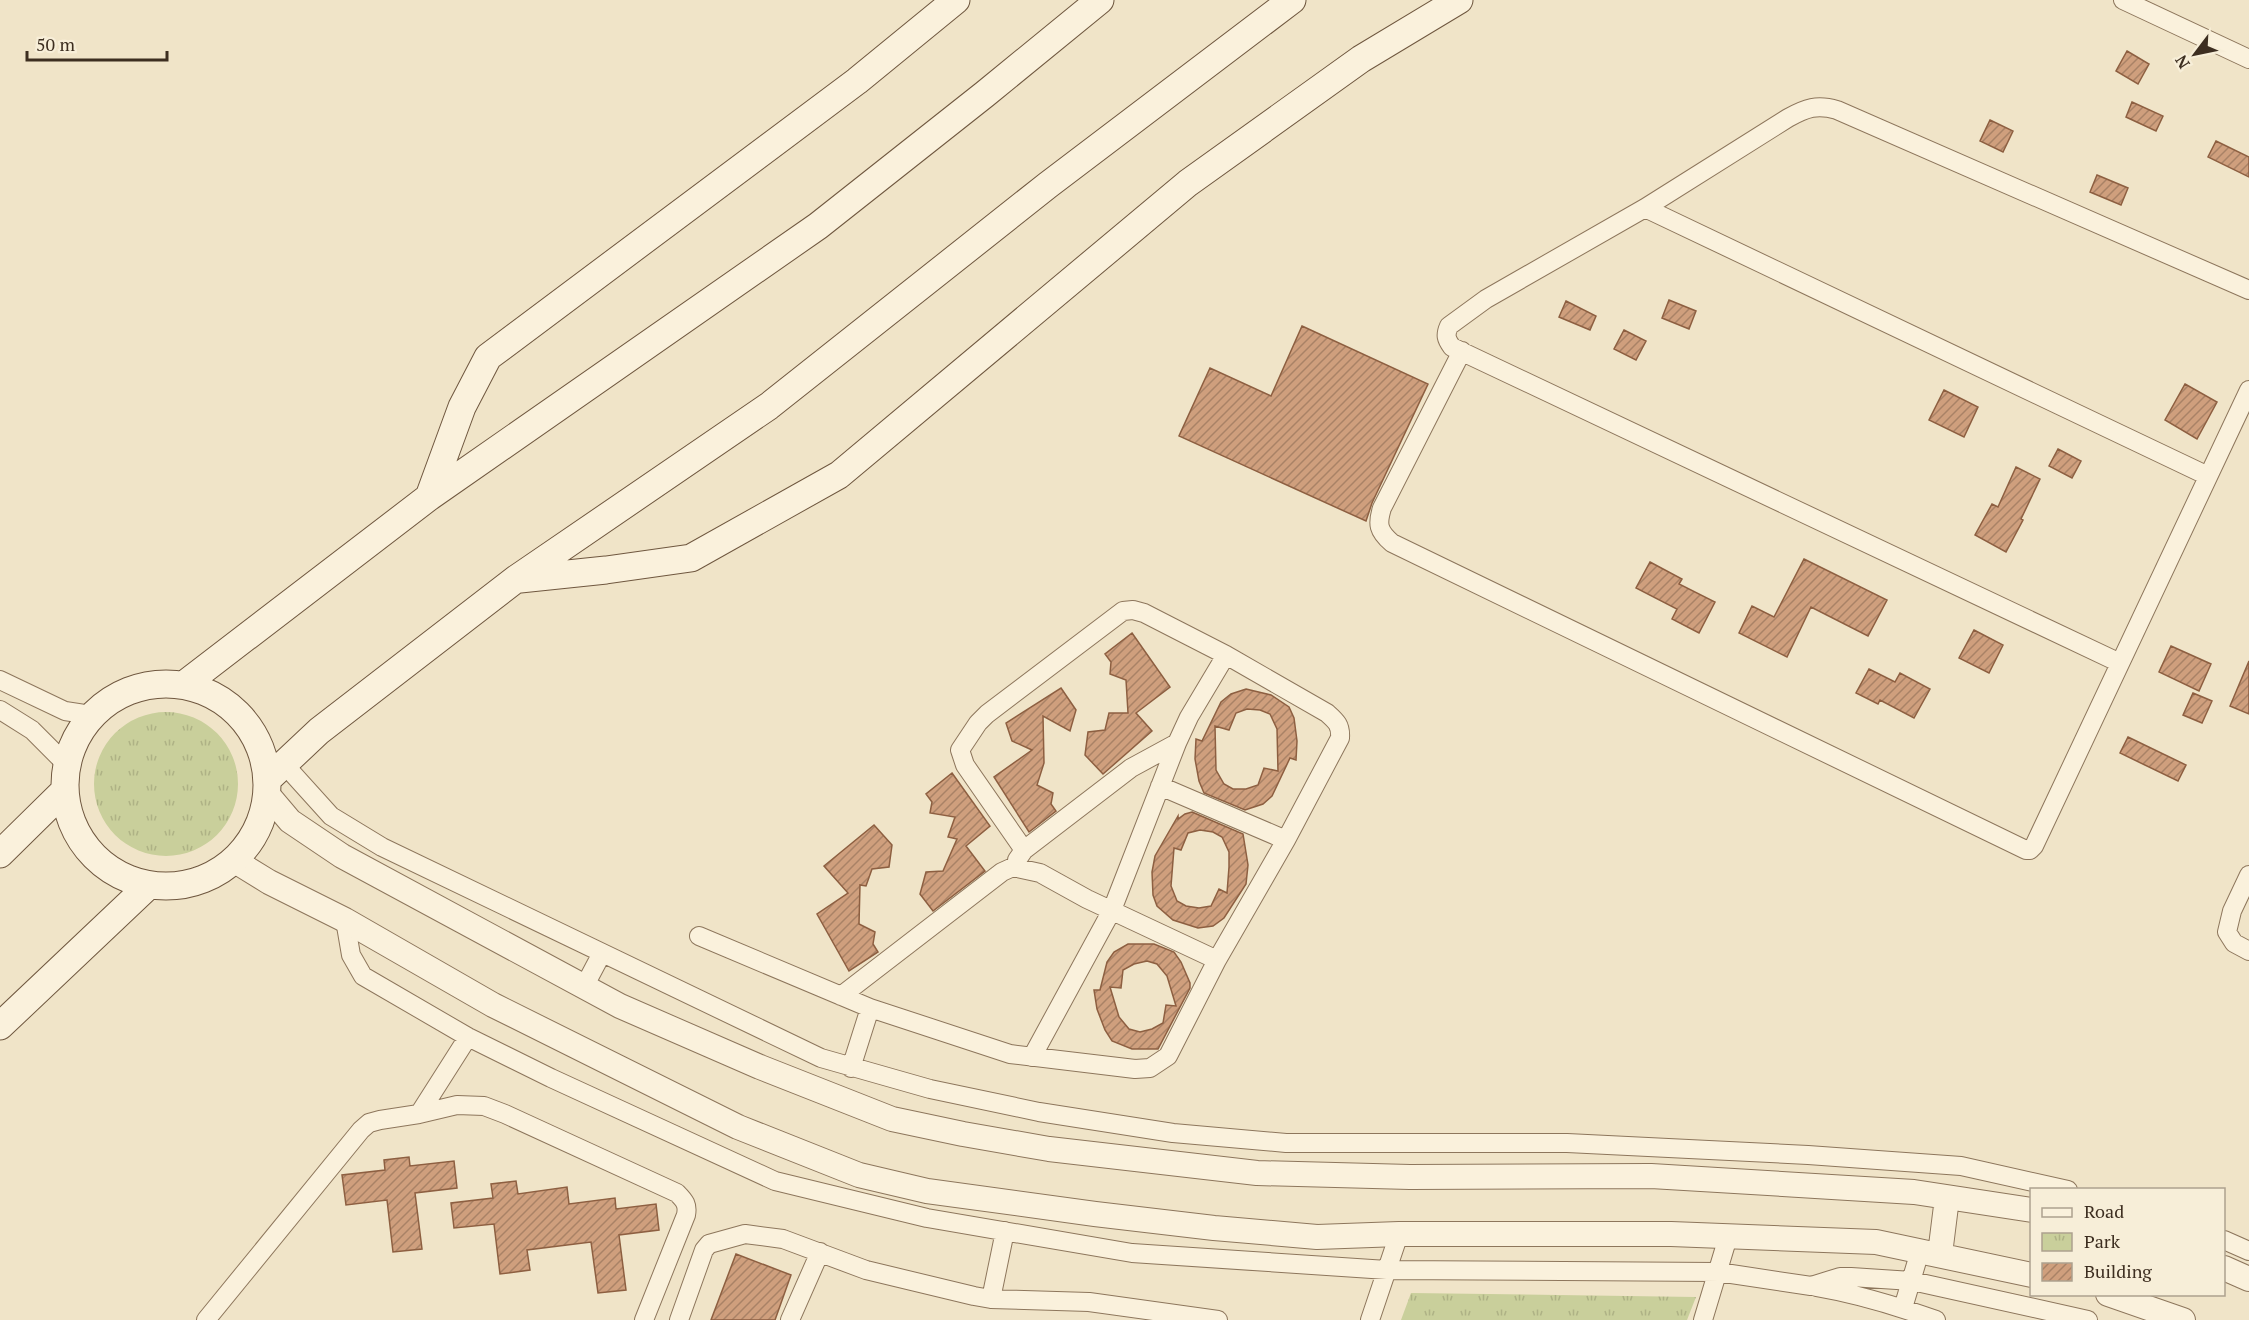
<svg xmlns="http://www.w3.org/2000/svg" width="2249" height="1320" viewBox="0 0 2249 1320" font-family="'PT Serif',serif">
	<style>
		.park { fill: url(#park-tufts) }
		.building { fill: url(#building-hatch); stroke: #8d5f41; stroke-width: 1.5; fill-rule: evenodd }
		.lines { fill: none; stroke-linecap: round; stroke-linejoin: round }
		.minor-casing { stroke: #8d765c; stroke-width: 20 }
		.tertiary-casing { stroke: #8d765c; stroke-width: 26 }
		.secondary-casing { stroke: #6f573f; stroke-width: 29 }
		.minor { stroke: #faf1dc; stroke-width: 18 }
		.tertiary { stroke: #faf1dc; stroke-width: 24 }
		.secondary { stroke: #faf1dc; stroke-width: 27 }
	</style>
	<defs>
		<pattern id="park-tufts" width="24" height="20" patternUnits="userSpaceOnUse" patternTransform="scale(1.5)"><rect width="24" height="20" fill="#c9cf9b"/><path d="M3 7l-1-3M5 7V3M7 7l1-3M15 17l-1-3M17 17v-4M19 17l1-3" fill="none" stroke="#aeb285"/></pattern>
		<pattern id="building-hatch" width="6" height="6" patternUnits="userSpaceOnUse" patternTransform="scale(1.5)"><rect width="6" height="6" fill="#cf9f7d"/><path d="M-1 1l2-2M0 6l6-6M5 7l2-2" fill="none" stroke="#a98266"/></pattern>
	</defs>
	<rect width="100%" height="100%" fill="#f0e4c8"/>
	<path class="park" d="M94 784a72 72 0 1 1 144 0a72 72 0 1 1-144 0Z
		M1411 1293 1696 1297 1687 1320H1401Z"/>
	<path class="building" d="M2127 51 2149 64 2138 84 2116 71Z
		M2132 102 2163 116 2156 131 2126 117Z
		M1990 120 2013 131 2003 152 1980 141Z
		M2216 141 2249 157V177L2208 157Z
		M2097 175 2128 188 2121 205 2090 192Z
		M1669 300 1696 311 1689 329 1662 318Z
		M1566 301 1596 316 1590 330 1559 317Z
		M1302 326 1428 384 1372 503 1366 521 1179 436 1210 368 1271 396Z
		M1624 330 1646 341 1636 360 1614 349Z
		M2185 384 2217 402 2197 439 2165 420Z
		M1944 390 1978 407 1964 437 1929 420Z
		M2058 449 2081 461 2072 478 2049 466Z
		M2016 467 2040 479 2021 519 2023 520 2006 552 1975 535 1992 504 1998 507Z
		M1804 559 1887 600 1868 636 1811 607 1787 657 1739 633 1752 606 1774 617Z
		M1650 562 1682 579 1679 584 1715 602 1699 633 1672 619 1677 609 1636 588Z
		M1974 630 2003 645 1989 673 1959 658Z
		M1132 633 1170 687 1136 713 1152 731 1103 774 1085 755 1088 732 1105 730 1109 713H1128L1126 680 1110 674 1111 662 1105 654Z
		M2171 646 2211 664 2199 691 2159 672Z
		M2249 661V714L2230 706Z
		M1869 669 1895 682 1900 673 1930 689 1914 718 1880 700 1878 704 1856 693Z
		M1061 688 1076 710 1070 731 1043 716 1044 763 1037 785 1053 793 1051 804 1056 811 1029 832 994 777 1032 750 1012 741 1006 723Z
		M1246 689 1271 695 1289 707 1294 718 1297 741 1296 760 1290 758 1272 796 1263 804 1245 810 1204 793 1199 781 1195 759 1196 739 1202 741 1221 702 1231 694ZM1247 709 1260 710 1270 714 1277 729 1278 771 1264 768 1258 785 1246 789H1233L1224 784 1216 770 1215 726 1229 730 1236 713Z
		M2193 693 2212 701 2202 723 2183 715Z
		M2128 737 2186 765 2178 781 2120 753Z
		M952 773 990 826 966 846 985 871 933 911 920 894 926 872 943 871 957 839 948 837 955 817 930 813 932 802 926 794Z
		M1192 812 1243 834 1248 865 1246 884 1224 918 1213 926 1198 928 1173 920 1157 906 1153 895 1152 872 1155 856 1178 816V819L1185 814ZM1200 830 1213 832 1222 837 1229 852V867L1227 893 1219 889 1211 906 1199 908 1186 906 1177 901 1171 886 1174 848 1181 850 1188 833Z
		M874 825 892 845 889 867 872 869 866 886 860 885 859 924 875 932 873 944 878 952 849 971 817 914 848 893 824 866Z
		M1128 944H1154L1174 952 1181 962 1190 983V988L1158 1049H1132L1112 1041 1105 1030 1097 1009 1094 990H1100L1107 962 1114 952ZM1147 961 1157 964 1167 976 1176 1006 1166 1005 1163 1023 1152 1029 1140 1032 1129 1029 1119 1017 1110 987 1121 988 1123 970 1134 964Z
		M409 1157 410 1166 454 1161 457 1188 415 1193 422 1249 393 1252 387 1200 346 1205 342 1175 385 1170 384 1160Z
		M516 1181 518 1194 567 1187 569 1204 615 1198 616 1209 656 1204 659 1230 619 1235 626 1290 598 1293 591 1242 527 1250 530 1270 500 1274 494 1224 454 1228 451 1203 493 1198 491 1184Z
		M736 1254 791 1275 775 1320H711Z"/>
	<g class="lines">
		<g class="minor-casing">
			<path id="minor" d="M2123 0 2249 59
				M1645 208 2208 476
				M1462 351 1382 508C1377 524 1378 531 1392 543L2026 850H2030L2034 846 2249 390
				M2120 663 1452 347C1446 339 1445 335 1449 326L1486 299 1645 208 1788 118C1806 108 1817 104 1837 110L2249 290
				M0 680 65 711 91 715
				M0 710 32 730 66 764
				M284 764 331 816 382 847 821 1058 930 1089 1039 1112 1173 1133 1286 1143H1567L1808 1155 1961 1166 2068 1190
				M1160 786 1286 840
				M1017 860 1024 850 1131 768 1177 743
				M2249 875 2232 911 2227 932 2234 943 2249 951
				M345 920 351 955 363 976 468 1037 551 1078 775 1181 927 1218 1132 1253 1387 1270 1718 1272 1811 1286 1840 1277H1851L1912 1281 2088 1320
				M699 936 870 1008 1010 1054 1135 1069 1150 1068 1168 1056 1217 960 1286 840 1340 738C1341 725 1336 721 1327 713L1226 655 1144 613 1133 610 1123 611 987 714 978 723 960 750 965 765 1024 850
				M584 987 602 953
				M841 996 1002 872 1013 867 1040 873 1087 899 1217 960
				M1032 1057 1112 910 1177 743 1189 717 1226 655
				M851 1068 870 1008
				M419 1114 468 1037
				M2224 1240 2249 1251
				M1816 1287C1857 1294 1897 1306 1936 1320
				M991 1299 1005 1231
				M1903 1308 1920 1251
				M206 1320 361 1130 369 1123 380 1120 419 1114 457 1105 484 1106 505 1114 677 1193C685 1201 688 1205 686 1215L644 1320
				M679 1320 704 1250 709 1244 745 1234 783 1239 866 1270 974 1296 991 1299 1089 1302 1218 1320
				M790 1320 820 1252
				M1370 1320 1399 1234
				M1703 1320 1728 1237"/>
		</g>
		<g class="tertiary-casing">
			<path id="tertiary" d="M268 795 290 821 342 856 620 1006 760 1067 892 1119 963 1134 1049 1149 1257 1173 1410 1177 1651 1176 1914 1192 2032 1210
				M235 861 269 882 345 920 493 1005 738 1127 859 1175 927 1191 1095 1214 1214 1228 1317 1237 1399 1234H1671L1876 1242 2032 1275
				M1940 1254 1947 1198
				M2224 1268 2249 1279
				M2108 1294 2183 1320"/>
		</g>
		<g class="secondary-casing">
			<path id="secondary" d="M429 497 462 407 488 357 857 81 956 0
				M520 579 606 570 691 558 839 475 1188 183 1361 59 1459 0
				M65 785a101 101 0 1 1 202 0a101 101 0 1 1-202 0Z
				M185 684 429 497 818 226 985 94 1100 0
				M268 779 319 731 516 579 769 406 1048 185 1292 0
				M0 854 64 791
				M0 1026 149 885"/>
		</g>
		<use href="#minor" class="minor"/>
		<use href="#tertiary" class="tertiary"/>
		<use href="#secondary" class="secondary"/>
	</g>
	<rect x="2030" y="1188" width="195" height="108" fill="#f7eed8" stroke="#ada18e" stroke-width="1.5"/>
	<rect x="2042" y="1208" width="30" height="9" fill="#faf1dc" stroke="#ada18e" stroke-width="1.5"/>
	<text x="2084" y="1218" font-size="18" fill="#3d2e20">Road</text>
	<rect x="2042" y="1233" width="30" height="18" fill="url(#park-tufts)" stroke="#ada18e" stroke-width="1.5"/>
	<text x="2084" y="1248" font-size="18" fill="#3d2e20">Park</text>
	<rect x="2042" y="1263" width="30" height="18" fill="url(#building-hatch)" stroke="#ada18e" stroke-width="1.5"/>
	<text x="2084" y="1278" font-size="18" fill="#3d2e20">Building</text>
	<g transform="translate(2195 54) rotate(238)" stroke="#f7eed8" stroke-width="4.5" paint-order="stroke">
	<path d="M0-4.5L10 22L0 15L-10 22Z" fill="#3d2e20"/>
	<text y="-9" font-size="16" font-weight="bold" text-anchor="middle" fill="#3d2e20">N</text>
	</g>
	<path d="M27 51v9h140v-9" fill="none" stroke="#3d2e20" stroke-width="3"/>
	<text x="36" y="51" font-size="18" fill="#3d2e20" stroke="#f7eed8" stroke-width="4.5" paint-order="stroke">50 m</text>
</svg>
